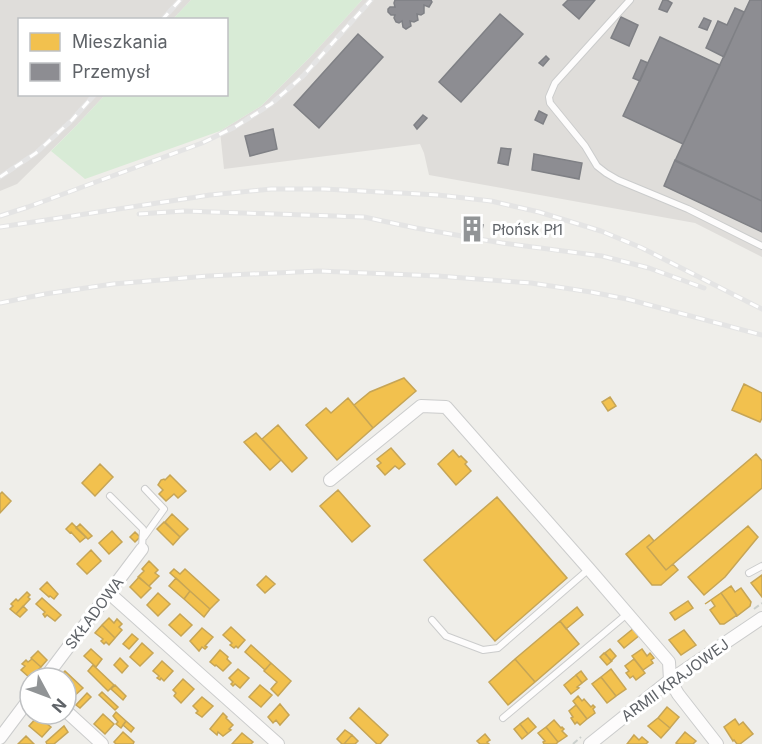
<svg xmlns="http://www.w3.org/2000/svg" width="762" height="744" viewBox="0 0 762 744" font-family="Inter,sans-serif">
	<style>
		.industrial { fill: #dfddda }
		.green { fill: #d8ebd6 }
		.homes { fill: #f2c14e; stroke: #c6a556; stroke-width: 1.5 }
		.industry { fill: #8d8d92; stroke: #7f8085; stroke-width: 1.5 }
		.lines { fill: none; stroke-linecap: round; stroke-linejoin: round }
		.lane-casing { stroke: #cbcccc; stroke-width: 8 }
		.street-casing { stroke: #cbcccc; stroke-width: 14 }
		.path { stroke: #cacfcc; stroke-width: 2; stroke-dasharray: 6 3; stroke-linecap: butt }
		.lane { stroke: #fdfcfc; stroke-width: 6 }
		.street { stroke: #fdfcfc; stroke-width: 12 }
		.rail-casing { stroke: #e4e4e4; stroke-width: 5 }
		.rail { stroke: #fff; stroke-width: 3; stroke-dasharray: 9; stroke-linecap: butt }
		.labels { text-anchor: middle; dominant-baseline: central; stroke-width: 6; stroke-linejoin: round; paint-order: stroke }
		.poi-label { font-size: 15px; fill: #5f6368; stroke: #fff; text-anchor: start }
		.street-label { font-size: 15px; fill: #5f6368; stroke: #fff }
	</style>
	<rect width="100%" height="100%" fill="#efeeea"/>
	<path class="industrial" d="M0 0H191L173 19 20 20V94L105 95 75 127 17 184 0 191Z
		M362 0H762V257L695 223 429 175 424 153 420 144 224 169 220 131 261 106 311 56Z"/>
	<path class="green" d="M191 0H362L311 56 261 106 220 131 85 179 51 151 75 127 105 95 226 94V20L173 19Z"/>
	<path class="homes" d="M404 378 416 391 373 428 354 405 370 392Z
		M744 384 762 393V418L760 422 732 410Z
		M610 397 616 406 608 411 602 402Z
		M348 398 373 428 337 460 306 425 326 408 331 413Z
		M278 425 307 458 292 472 262 439Z
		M256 433 281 460 270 470 244 442Z
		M391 448 405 464 399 469 395 466 385 475 377 466 381 463 377 459Z
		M453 450 459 457 461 456 467 462 465 464 471 471 456 485 438 464Z
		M756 454 762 461V488L666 570 647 547Z
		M100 464 113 477 95 496 82 483Z
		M170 475 186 491 178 498 174 494 166 501 159 494 163 490 158 485 161 480 164 479 165 480Z
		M338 490 370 526 352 542 320 506Z
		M2 492 11 501 0 513V494Z
		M497 497 567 578 495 641 424 560Z
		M172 514 188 529 180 537 165 522Z
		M164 522 180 537 173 545 157 529Z
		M72 523 86 537 80 542 71 532 70 533 66 529Z
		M80 524 92 536 88 539 76 528Z
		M748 526 758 537 725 577 704 595 688 577Z
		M112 531 122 542 109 554 99 543Z
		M135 532 140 537 135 542 130 537Z
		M649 535 654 541 647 547 666 570 673 564 678 570 661 585H652L626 554Z
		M91 550 101 561 87 574 77 564Z
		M149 561 158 570 155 573 159 576 149 586 138 577 144 571 142 569Z
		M174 569 180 574 185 569 219 600 210 609 170 573Z
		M762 575V597L751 583Z
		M266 576 275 584 265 593 257 585Z
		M139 577 151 588 141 598 130 587Z
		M176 578 190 591 184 599 169 586Z
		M47 582 58 594 54 599 50 596 49 597 40 589Z
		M731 586 735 592 741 588 751 602 750 606 737 616 721 593Z
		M190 591 210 609 204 617 184 599Z
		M27 592 30 595 28 597 30 599 16 614 10 609 13 606 11 604 16 599 18 601Z
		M158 593 170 604 158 616 147 605Z
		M721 593 737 615 724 624H720L710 610 715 606 711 600 705 604Z
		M42 598 61 615 55 621 47 615 45 617 43 614 45 612 36 604Z
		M688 601 693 608 675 620 670 613Z
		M23 606 27 610 20 617 16 614Z
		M577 607 583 615 566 629 560 621Z
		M180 614 192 625 181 636 169 625Z
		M109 618 114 623 117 619 122 624 119 627 122 630 115 638 102 625Z
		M560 621 579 644 535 682 515 659Z
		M102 625 115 638 109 645 106 642 104 644 101 641 103 639 95 633Z
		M231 627 245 640 238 648 236 646 234 648 230 645 232 643 223 635Z
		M202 628 213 637 205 646 207 647 205 649 202 647 199 651 190 641Z
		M634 628 640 635 624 648 618 641Z
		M684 630 696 645 681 655 669 640Z
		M132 634 138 639 129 649 123 644Z
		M142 643 153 653 140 666 130 657Z
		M251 645 271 663 265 670 245 652Z
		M91 649 102 659 96 667 84 656Z
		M610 649 616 656 611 661 605 653Z
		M642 649 647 656 650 653 654 658 651 660 653 663 643 670 632 656Z
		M220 650 228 657 227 659 231 663 223 671 216 665 215 666 210 662Z
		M38 651 47 660 41 667 31 658Z
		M604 653 612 661 607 665 600 657Z
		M120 658 128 666 122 673 114 665Z
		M32 659 41 667 30 678 21 670 25 666 22 664 26 660 28 662Z
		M515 659 535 682 508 705 489 682Z
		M634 659 645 673 636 680 633 676 630 678 626 673 629 671 625 666Z
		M162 661 173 671 164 681 161 678 160 680 157 678 159 676 153 671Z
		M271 663 291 681 278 696 271 689 277 682 264 671Z
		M93 665 114 685 108 691 88 671Z
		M238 669 249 678 240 688 235 684 233 686 231 684 233 682 229 678Z
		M611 669 626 689 616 696 601 677Z
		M65 671 83 688 72 698 66 692V678H58Z
		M581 671 587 679 582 683 576 675Z
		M576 675 582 683 577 687 579 688 571 694 564 685Z
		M601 677 616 696 607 703 592 684Z
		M183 679 194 689 181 703 174 696 176 693 173 690Z
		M115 685 126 696 123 700 111 689Z
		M260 685 272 695 261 707 249 697Z
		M102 692 118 707 115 710 99 695Z
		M87 693 91 697 80 708 76 705Z
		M578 696 582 701 584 699 591 707 593 705 595 707 593 709 595 713 587 719 573 701Z
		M202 697 213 706 202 717 196 713 198 711 193 706Z
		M280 704 289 715 280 725 276 720 273 723 268 717Z
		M576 705 587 719 580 725 577 722 575 724 571 718 573 717 569 711Z
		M667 707 679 717 670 728 658 718Z
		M359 708 388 735 380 744H377L350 718Z
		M116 712 126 721 121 728 116 724 118 722 113 716Z
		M223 713 227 717 226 718 233 725 229 729 231 730 223 736 218 732 217 735 210 729Z
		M103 714 114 724 105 734 94 724Z
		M38 716 43 720 45 717 49 720 46 723 51 727 42 737 29 726Z
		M528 718 536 727 528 734 520 724Z
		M658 718 670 728 661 738 648 726Z
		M735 719 739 725 743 722 753 734 740 744H737L734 740 733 741 724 727Z
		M554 720 561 728 562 727 564 729 562 731 567 736 558 742 546 727Z
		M126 721 134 728 131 732 123 725Z
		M520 724 528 734 522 739 514 729Z
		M64 726 68 732 54 744H47L46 742Z
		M546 727 558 742 556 744H544L543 742 545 741 538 733Z
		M345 730 352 735 344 744H342L337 739Z
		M123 732 134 742 133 744H116L114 742Z
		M685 732 696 741 693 744H678L676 743Z
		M242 733 253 742 251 744H232Z
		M485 734 490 740 487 742 489 744H480L477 741Z
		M352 735 358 741 355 744H344Z
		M634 735 639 740 642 737 648 742 646 744H627Z
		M26 736 34 744H18Z"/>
	<path class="industry" d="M395 0H431L432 2 429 7 424 5V13L421 15 417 14 418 20 414 22 410 21 411 26 406 29 403 27 402 21 399 23 396 22 394 18 395 15H391L388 12V9L390 7H395L394 3Z
		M568 0H595L579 19 563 5Z
		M663 0H667L672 3 667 12 659 9Z
		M750 0H762V201L675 161Z
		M735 8 744 12 724 57 706 48 718 21 727 25Z
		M500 14 523 34 461 102 439 82Z
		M621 17 638 25 629 46 611 38Z
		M704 18 711 21 707 30 699 27Z
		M358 34 383 57 319 128 294 105Z
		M660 37 720 65 683 144 623 116Z
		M546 56 549 59 543 66 539 63Z
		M641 60 648 63 640 81 633 78Z
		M539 111 547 115 543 124 535 120Z
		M423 115 427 118 417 129 414 125Z
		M273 129 277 149 250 156 245 136Z
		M501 148 511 149 508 165 498 163Z
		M534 154 582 163 579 179 532 170Z
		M675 160 762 201V232L664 186Z
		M464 223 483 225 481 235 462 232Z"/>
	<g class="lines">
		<g class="lane-casing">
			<path id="lane" d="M630 0 555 83 549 97 550 103 585 146 597 166 606 173 618 180 688 209 762 246
				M110 496 143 529 142 549
				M144 537 164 509 145 489
				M749 573 762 566
				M432 620 446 636 483 650 498 648 589 569
				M503 718 627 614"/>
		</g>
		<g class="street-casing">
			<path id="street" d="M330 480 421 406 446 407 589 569 669 662 670 680 678 694 717 744
				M109 593 278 744
				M45 678 142 549
				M66 711 102 744
				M0 738 30 698
				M590 744 670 680 762 618"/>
		</g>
		<path class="path" d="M754 609 762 603
			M573 744 581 737"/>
		<use href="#lane" class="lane"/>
		<use href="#street" class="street"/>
		<g class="rail-casing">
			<path id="rail" d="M162 20 180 0
				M0 177 36 153 72 120 95 94
				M139 214 184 211 364 217 416 228 502 243 602 256 649 268 704 288
				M0 216 28 207 202 143 235 127 271 104 303 76 371 0
				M0 227 210 195 271 189H324L438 195 491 201 539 212 601 231 642 248 762 309
				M0 303 45 294 113 284 208 276 319 271 438 276 531 283 591 292 627 299 762 335"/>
		</g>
		<use href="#rail" class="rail"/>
	</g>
	<defs>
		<g id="building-bare" transform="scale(2.07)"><path d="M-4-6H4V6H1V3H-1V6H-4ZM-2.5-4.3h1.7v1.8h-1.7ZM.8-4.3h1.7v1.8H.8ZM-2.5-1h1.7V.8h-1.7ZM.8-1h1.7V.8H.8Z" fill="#919496" stroke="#fff" stroke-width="2.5" paint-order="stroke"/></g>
	</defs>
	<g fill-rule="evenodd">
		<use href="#building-bare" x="472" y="229"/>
	</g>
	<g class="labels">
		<g class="poi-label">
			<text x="492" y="229">Płońsk Pł1</text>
		</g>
		<g class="street-label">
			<text transform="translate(94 613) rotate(-53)">SKŁADOWA</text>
			<text transform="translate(675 680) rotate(-36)">ARMII KRAJOWEJ</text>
		</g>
	</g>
	<rect x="18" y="18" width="210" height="78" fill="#ffffff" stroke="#bfc1c3" stroke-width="1.5"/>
	<rect x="30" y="33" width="30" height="18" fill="#f2c14e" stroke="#bfc1c3" stroke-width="1.5"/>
	<text x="72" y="48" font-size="18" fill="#5f6368">Mieszkania</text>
	<rect x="30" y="63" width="30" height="18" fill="#8d8d92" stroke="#bfc1c3" stroke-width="1.5"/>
	<text x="72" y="78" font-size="18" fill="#5f6368">Przemysł</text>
	<g transform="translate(48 696) rotate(131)"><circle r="28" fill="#ffffff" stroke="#bfc1c3" stroke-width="1.5"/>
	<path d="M0-4.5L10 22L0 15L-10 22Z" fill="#919496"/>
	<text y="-9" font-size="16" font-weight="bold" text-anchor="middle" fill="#5f6368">N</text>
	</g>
</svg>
